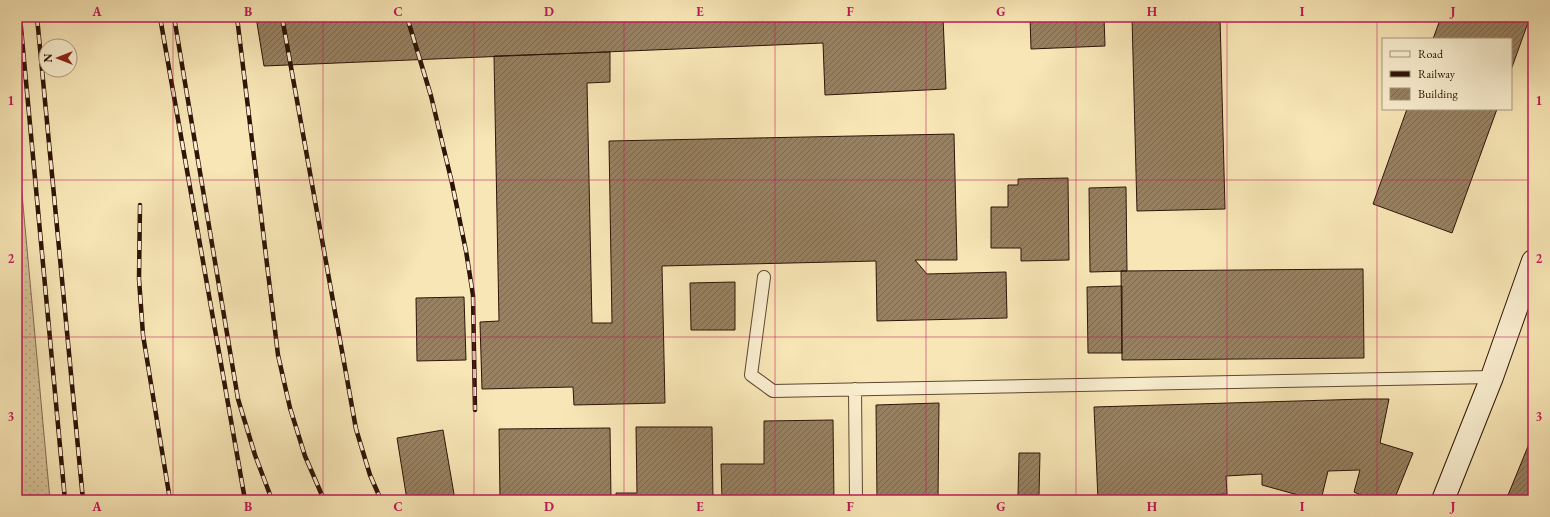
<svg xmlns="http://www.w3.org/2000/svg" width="1550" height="517" viewBox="0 0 1550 517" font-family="'EB Garamond',serif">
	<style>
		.grass { fill: url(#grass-dots); stroke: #826b50 }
		.building { fill: url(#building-hatch); stroke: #2e1407 }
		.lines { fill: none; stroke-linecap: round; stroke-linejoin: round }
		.lane-casing { stroke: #604833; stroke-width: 14 }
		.secondary-casing { stroke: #2e1407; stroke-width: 24 }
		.lane { stroke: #faefd0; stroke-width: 12 }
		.secondary { stroke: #faefd0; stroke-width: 22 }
		.rail-casing { stroke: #2e1407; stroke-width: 4.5 }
		.rail { stroke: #faefd0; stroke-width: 3; stroke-dasharray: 9; stroke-linecap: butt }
		.grid { fill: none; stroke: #c2185b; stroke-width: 1; stroke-opacity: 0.55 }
		.neatline { fill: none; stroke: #c2185b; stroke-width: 1.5 }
		.grid-label { font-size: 13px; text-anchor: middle; font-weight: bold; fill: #c2185b }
	</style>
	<defs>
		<pattern id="grass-dots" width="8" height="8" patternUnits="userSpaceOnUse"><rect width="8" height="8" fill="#d6c298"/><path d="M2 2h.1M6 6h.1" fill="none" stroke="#b8a682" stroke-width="1.8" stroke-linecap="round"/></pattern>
		<pattern id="building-hatch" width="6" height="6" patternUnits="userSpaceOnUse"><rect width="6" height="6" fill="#978162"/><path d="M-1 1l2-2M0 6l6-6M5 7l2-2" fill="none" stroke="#7c684f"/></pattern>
	</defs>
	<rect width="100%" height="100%" fill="#f8e6b6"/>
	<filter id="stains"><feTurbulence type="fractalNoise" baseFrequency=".005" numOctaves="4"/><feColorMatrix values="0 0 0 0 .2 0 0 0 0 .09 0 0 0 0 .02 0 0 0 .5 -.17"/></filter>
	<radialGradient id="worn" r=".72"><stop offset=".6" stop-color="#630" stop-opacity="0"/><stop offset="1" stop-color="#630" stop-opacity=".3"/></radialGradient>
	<path class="grass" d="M17 139 50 500H17Z"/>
	<path class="building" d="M256 17H943L946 89 825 95 823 43 264 66Z
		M1030 17H1104L1105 46 1031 49Z
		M1132 17H1220L1225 209 1137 211Z
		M1441 17H1530L1511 70V39H1433Z
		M610 52V82L587 83 592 323H612L609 141 954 134 957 260H915L927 274 1006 272 1007 318 877 321 876 261 662 266 665 403 574 405 573 387 482 389 480 322 499 321 494 56Z
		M1407 109H1497L1452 233 1373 204Z
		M1068 178 1069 260 1021 261V248H991V207H1008V185H1018V179Z
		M1126 187 1127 271 1090 272 1089 188Z
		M1363 269 1364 358 1122 360 1121 271Z
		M735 282V330H691L690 283Z
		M1122 286V353H1088L1087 287Z
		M464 297 466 360 417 361 416 298Z
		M1365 399H1389L1380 443 1413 453 1394 500H1372L1354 492 1360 470 1328 471 1321 500H1316L1262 485V474L1226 476 1227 494 1098 500 1094 407Z
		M939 403 938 500H877L876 405Z
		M833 420 834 500H722L721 464H764V421Z
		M636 427H712L713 500H616V493H637Z
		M610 428 611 500H500L499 429Z
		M443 430 455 500H407L397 438Z
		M1529 444 1533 446V500H1506Z
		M1019 453H1040L1039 495H1018Z"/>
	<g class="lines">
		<g class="lane-casing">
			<path id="lane" d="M764 277 751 375 773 391 1492 377
				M855 389 856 500"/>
		</g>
		<g class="secondary-casing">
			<path id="secondary" d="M1443 500 1492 377 1533 261"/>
		</g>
		<use href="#lane" class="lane"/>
		<use href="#secondary" class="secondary"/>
		<g class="rail-casing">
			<path id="rail" d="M20 17 65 500
				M37 17 83 500
				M160 17 245 500
				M174 17 238 399 255 455 272 500
				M237 17 278 355 290 408 305 456 324 500
				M282 17 356 429 370 475 381 500
				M407 17 431 96 452 183 466 251 473 295 475 410
				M140 205 139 279 143 335 170 500"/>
		</g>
		<use href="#rail" class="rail"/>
	</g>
	<path class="grid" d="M173 17V500M323 17V500M474 17V500M624 17V500M775 17V500M926 17V500M1076 17V500M1227 17V500M1377 17V500M17 180H1533M17 337H1533"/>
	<rect width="1550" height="517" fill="none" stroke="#f8e6b6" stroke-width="44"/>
	<rect x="1382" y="38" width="130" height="72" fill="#faefd0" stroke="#a89780"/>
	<rect x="1390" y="51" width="20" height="6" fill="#faefd0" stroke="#a89780"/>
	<text x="1418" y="58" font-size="12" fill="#2e1407">Road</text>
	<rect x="1390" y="71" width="20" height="6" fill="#2e1407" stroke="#a89780"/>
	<text x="1418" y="78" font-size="12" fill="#2e1407">Railway</text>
	<rect x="1390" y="88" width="20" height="12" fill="url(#building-hatch)" stroke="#a89780"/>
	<text x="1418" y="98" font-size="12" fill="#2e1407">Building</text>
	<g transform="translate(58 58) rotate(270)"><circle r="19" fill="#faefd0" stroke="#a89780"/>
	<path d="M0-3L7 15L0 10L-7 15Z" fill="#8f2418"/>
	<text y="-6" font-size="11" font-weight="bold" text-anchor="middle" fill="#2e1407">N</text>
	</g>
	<rect x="22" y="22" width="1506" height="473" class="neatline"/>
	<g class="grid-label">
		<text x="97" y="16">A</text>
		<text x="248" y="16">B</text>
		<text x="398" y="16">C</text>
		<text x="549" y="16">D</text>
		<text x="700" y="16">E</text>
		<text x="850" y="16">F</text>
		<text x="1001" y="16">G</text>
		<text x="1152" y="16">H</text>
		<text x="1302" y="16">I</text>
		<text x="1453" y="16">J</text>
		<text x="11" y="105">1</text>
		<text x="1539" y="105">1</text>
		<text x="11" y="263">2</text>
		<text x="1539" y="263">2</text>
		<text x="11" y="421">3</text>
		<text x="1539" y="421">3</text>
		<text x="97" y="511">A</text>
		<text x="248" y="511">B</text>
		<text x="398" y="511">C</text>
		<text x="549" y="511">D</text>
		<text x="700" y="511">E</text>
		<text x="850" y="511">F</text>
		<text x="1001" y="511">G</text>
		<text x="1152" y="511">H</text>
		<text x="1302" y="511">I</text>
		<text x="1453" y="511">J</text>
	</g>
	<rect width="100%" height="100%" filter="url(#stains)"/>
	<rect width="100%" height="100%" fill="url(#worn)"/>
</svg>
